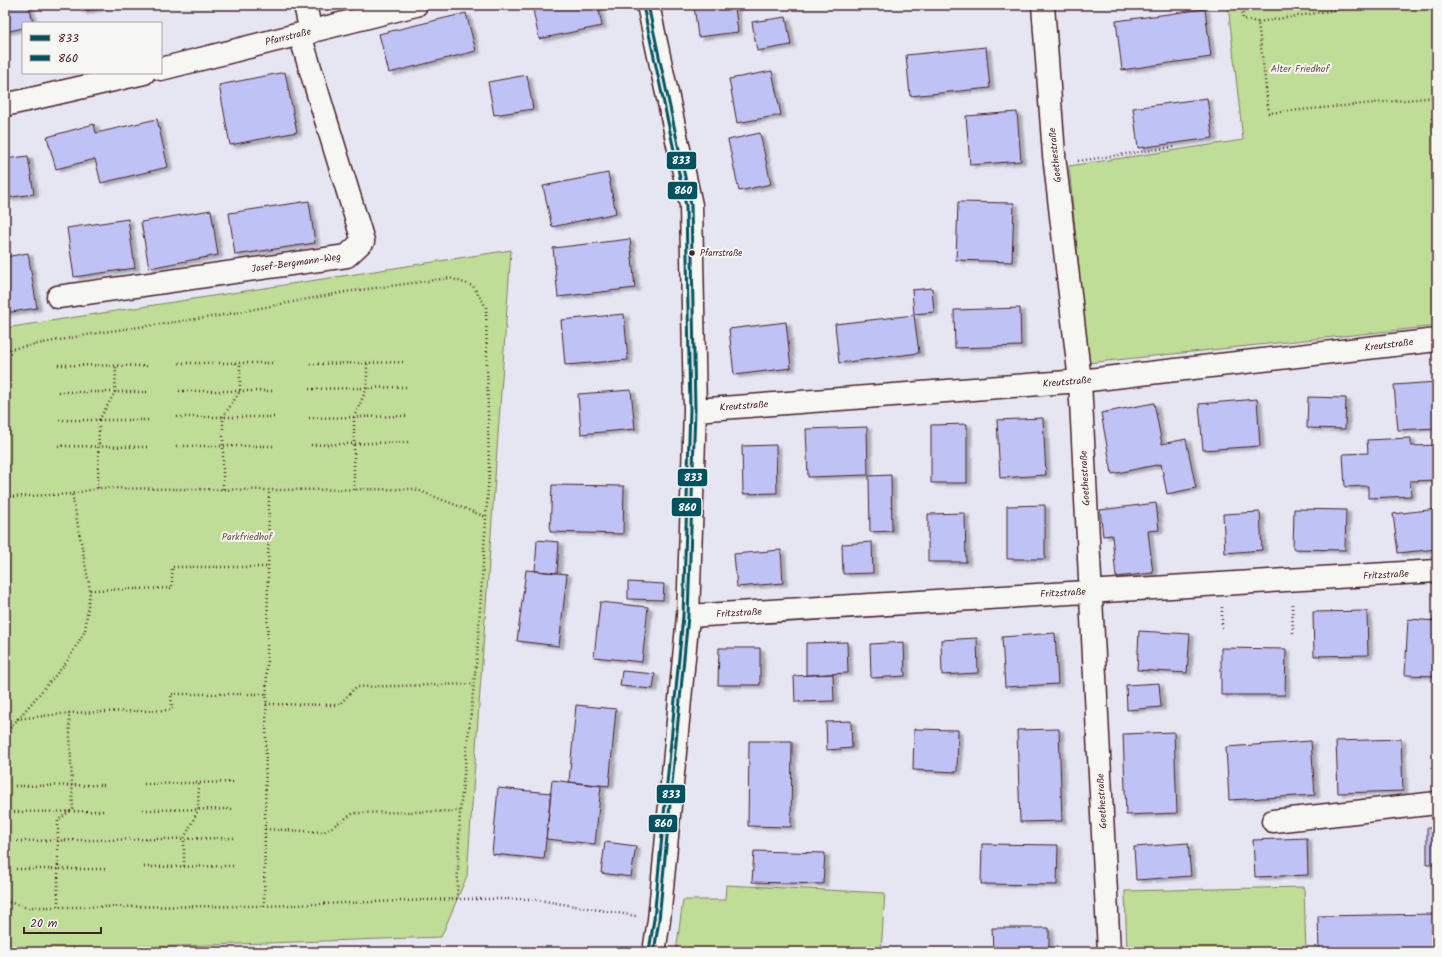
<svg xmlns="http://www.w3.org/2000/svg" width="1442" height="957" viewBox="0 0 1442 957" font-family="Kalam,sans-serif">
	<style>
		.green { fill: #bfdd96; stroke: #847e60 }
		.building { fill: #bfc2f4; stroke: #4a1f2b; filter: url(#shadow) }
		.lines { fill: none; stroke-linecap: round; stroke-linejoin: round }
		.minor-casing { stroke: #4a1f2b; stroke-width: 25 }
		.path { stroke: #4a1f2b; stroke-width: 2.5; stroke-dasharray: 1 3; stroke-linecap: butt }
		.minor { stroke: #f6f6f2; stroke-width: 22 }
		.bus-1-casing { stroke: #f6f6f2; stroke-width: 6 }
		.bus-2-casing { stroke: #f6f6f2; stroke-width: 6 }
		.bus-1 { stroke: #005262; stroke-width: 3 }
		.bus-2 { stroke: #005262; stroke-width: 3 }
		.bus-dot { fill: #4a1f2b; stroke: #f6f6f2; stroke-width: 1.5 }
		.labels { text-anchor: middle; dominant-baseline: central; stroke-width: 4; stroke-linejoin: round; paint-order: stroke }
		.bus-label { font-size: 9px; fill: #4a1f2b; stroke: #f6f6f2; text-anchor: start }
		.street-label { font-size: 10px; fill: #4a1f2b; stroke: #f6f6f2 }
		.park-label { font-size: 10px; fill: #674e46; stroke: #f6f6f2 }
		.line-badge { stroke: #f6f6f2; stroke-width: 1.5 }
		.badge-label { font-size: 11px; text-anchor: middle; font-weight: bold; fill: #fff }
	</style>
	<defs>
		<filter id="shadow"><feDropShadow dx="4.5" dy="2.5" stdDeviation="1" flood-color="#0004"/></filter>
	</defs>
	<rect width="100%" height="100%" fill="#e6e6f3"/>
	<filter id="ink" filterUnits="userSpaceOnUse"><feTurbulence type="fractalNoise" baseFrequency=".025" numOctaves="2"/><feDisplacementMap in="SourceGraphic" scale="8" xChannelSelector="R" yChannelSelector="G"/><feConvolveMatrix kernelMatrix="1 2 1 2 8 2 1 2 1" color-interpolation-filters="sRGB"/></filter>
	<g filter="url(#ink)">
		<path class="green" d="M1228 5H1437V326L1088 363 1069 166 1243 140Z
			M511 250 467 876 441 937 5 952V328Z
			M726 885 885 893 881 952H676L683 900H725Z
			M1304 887 1306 952H1127L1125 891Z"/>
		<path class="building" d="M5 5H29L33 23H23V28L5 32Z
			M81 5H109L82 12Z
			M532 5H598L602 26 539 39Z
			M694 5H753L735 7 738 32 698 37Z
			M1205 9 1211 57 1122 70 1116 21Z
			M466 13 476 51 389 73 379 34Z
			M786 17 791 45 757 51 752 22Z
			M986 47 990 88 910 96 906 55Z
			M772 71 781 115 737 123 729 79Z
			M285 72 297 132 230 145 219 85Z
			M527 75 533 109 494 115 488 82Z
			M1207 98 1213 138 1138 148 1133 108Z
			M1017 112 1021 161 970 165 966 116Z
			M157 119 168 167 101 183 95 159 56 169 47 137 94 124 96 133Z
			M760 133 771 184 739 191 728 140Z
			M28 156 34 194 5 198V159Z
			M608 173 616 213 552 227 543 186Z
			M309 201 315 243 235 255 229 213Z
			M958 202 1014 203 1012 262 956 260Z
			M211 210 218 255 149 268 141 222Z
			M128 219 135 268 74 277 67 228Z
			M630 239 635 288 558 297 553 248Z
			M28 253 37 308 5 313V257Z
			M932 288 934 312 914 314 912 290Z
			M1020 308 1021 346 955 348 954 310Z
			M624 314 628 360 565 365 561 320Z
			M914 315 919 353 839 363 835 324Z
			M786 322 791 368 734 375 729 329Z
			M1437 382V428L1398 430 1394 385Z
			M631 390 635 429 581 434 578 394Z
			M1308 397 1346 398 1345 429 1307 428Z
			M1257 399 1260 446 1203 450 1199 404Z
			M1154 403 1162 444 1186 439 1196 488 1167 494 1161 464 1112 474 1101 413Z
			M1043 418 1046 475 1000 478 997 420Z
			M967 424V483H931V425Z
			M867 427 868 475 808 477 806 429Z
			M1411 438V446L1437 445V480L1410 481 1411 496 1368 498V486L1345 487 1343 454 1368 453 1367 440Z
			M776 445 777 493 743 494 742 446Z
			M891 475 892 531 870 532 869 476Z
			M552 485 624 486 623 534 550 532Z
			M1156 503 1159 530 1148 531 1153 573 1116 577 1112 535 1103 536 1100 510Z
			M1045 505V559H1007V506Z
			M1294 509 1346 510 1345 550 1293 549Z
			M1437 509V549L1398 553 1393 514Z
			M1260 512 1262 550 1225 553 1223 514Z
			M965 513 966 562H928V514Z
			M537 540 559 542 557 573 535 571Z
			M872 542 873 573 843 574 842 544Z
			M781 550 783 583 737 587 734 554Z
			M526 570 567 574 559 646 517 641Z
			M628 582 664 584 663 600 628 599Z
			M600 602 648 607 642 662 594 657Z
			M1367 611 1368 655 1314 656 1313 612Z
			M1408 619 1437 621V676L1405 675Z
			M1139 631 1190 634 1187 673 1137 670Z
			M1055 633 1058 684 1005 687 1002 637Z
			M977 638 978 673 942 675 941 640Z
			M847 642 848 673 806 675V643Z
			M904 642 905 676 871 678 870 644Z
			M719 648H760V685H718Z
			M1221 648 1286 649 1285 695H1221Z
			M622 671 655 674 653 689 620 686Z
			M833 674 834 701 795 702 794 676Z
			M1159 683 1161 707 1127 710 1126 685Z
			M576 705 616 709 609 786 569 782Z
			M851 721 852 748 827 750 826 722Z
			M914 729 958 730 957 772 913 770Z
			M1059 729 1062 821 1020 822 1017 730Z
			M1174 732 1177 813 1126 815 1123 734Z
			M1401 739 1403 791 1338 793 1336 741Z
			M749 741H792L791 827 748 826Z
			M1311 741 1315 795 1229 800 1226 747Z
			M552 780 601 786 595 844 546 839Z
			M498 788 551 793 544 859 492 854Z
			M1427 828H1437V864H1427Z
			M1307 838 1308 875 1255 877 1253 840Z
			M605 842 636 846 631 877 601 873Z
			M1188 843 1191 876 1136 880 1134 847Z
			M982 844 1058 845 1057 885 981 884Z
			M754 851 825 853 823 884 752 882Z
			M1435 914 1436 952H1319L1318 916Z
			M992 928H1049V952H993Z"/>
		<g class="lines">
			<g class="minor-casing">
				<path id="minor" d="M305 5 311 32
					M648 5 691 205 695 410 688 616 659 920 654 952
					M1043 5 1054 155 1080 381 1109 952
					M161 69 416 5
					M5 105 144 73
					M58 297 347 256 363 241 300 35
					M695 410 1080 381 1437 340
					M688 616 1437 571
					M1273 821 1437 803"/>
			</g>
			<path class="path" d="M1242 5 1243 19 1258 22 1269 113 1437 97
				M1258 22 1368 5
				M1078 161 1174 147
				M5 350 103 332 218 316 345 292 450 278 473 286 486 307 489 472 477 656 460 811 457 899
				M179 363H276
				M310 364 406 362
				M58 365 149 366
				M309 389 406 387
				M179 391H275
				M58 392H149
				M177 417H274
				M309 418 406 416
				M59 420H149
				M311 445 408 442
				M58 446 148 447
				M176 446H273
				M98 488 99 420 115 392 116 366
				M223 489V417L240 391V363
				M354 490V417L367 388V363
				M5 497 72 494 98 488 269 490 415 489 486 517
				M90 590 172 588V567H268
				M1292 604 1293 633
				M1222 607V631
				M266 704 339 705 356 687 474 684
				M69 713 172 710 171 694H267
				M17 719 69 713 73 809 58 820V907
				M5 734 66 663 85 631 90 590 72 494
				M144 784 234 782
				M15 786 105 785
				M143 810 233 809
				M14 812 103 811
				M265 829 324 832 354 813 460 811
				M17 841 236 838
				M184 866V839L198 810 199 783
				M144 867 234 866
				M16 869H105
				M5 901 25 907H58L264 906 457 899H532L636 916
				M264 906 269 490"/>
			<use href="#minor" class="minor"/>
			<g class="bus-1-casing">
				<path id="bus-1" d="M648 5 691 205 695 410 688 616 659 920 654 952"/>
			</g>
			<g class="bus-2-casing">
				<path id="bus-2" d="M643 6 686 206 690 410 683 616 654 919 649 951"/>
			</g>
			<use href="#bus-1" class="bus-1"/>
			<use href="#bus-2" class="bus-2"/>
		</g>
	</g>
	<circle class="bus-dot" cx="692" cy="253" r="3.5"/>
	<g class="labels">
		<g class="bus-label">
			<text x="700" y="253">Pfarrstraße</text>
		</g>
		<g class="street-label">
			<text transform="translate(288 37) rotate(-14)">Pfarrstraße</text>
			<text transform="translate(1055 155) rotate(-96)">Goethestraße</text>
			<text transform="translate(296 263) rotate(-8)">Josef-Bergmann-Weg</text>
			<text transform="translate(1389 345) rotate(-7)">Kreutstraße</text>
			<text transform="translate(1067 382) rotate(-5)">Kreutstraße</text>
			<text transform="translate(744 406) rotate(-4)">Kreutstraße</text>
			<text transform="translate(1085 478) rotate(-93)">Goethestraße</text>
			<text transform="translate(1386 575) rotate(-3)">Fritzstraße</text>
			<text transform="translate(1063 593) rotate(-3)">Fritzstraße</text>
			<text transform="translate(739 613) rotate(-3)">Fritzstraße</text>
			<text transform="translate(1102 801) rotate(-93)">Goethestraße</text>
		</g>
		<g class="park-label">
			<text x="1300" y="69">Alter Friedhof</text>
			<text x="247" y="537">Parkfriedhof</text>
		</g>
	</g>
	<g class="line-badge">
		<rect x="666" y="151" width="31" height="19" rx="4" fill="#005262"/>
		<rect x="667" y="181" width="31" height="19" rx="4" fill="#005262"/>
		<rect x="677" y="468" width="31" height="19" rx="4" fill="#005262"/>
		<rect x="671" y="497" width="31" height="20" rx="4" fill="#005262"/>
		<rect x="656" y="784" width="30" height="20" rx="4" fill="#005262"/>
		<rect x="648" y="814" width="30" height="19" rx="4" fill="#005262"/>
	</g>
	<g class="badge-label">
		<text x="681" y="164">833</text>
		<text x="683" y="194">860</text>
		<text x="693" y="481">833</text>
		<text x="687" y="511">860</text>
		<text x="671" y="798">833</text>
		<text x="663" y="827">860</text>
	</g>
	<rect width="1442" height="957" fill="none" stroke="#f6f6f2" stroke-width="20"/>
	<rect x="10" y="10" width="1422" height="937" fill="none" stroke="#4a1f2b" stroke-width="1.5" filter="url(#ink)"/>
	<rect x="22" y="22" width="140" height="52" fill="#f6f6f2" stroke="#b1a0a2"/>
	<rect x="30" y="35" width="20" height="6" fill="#005262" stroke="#b1a0a2"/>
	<text x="58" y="42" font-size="12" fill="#4a1f2b">833</text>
	<rect x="30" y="55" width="20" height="6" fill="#005262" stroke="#b1a0a2"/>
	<text x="58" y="62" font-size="12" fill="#4a1f2b">860</text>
	<path d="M24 927v6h77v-6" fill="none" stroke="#4a1f2b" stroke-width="2"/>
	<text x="30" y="927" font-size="12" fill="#4a1f2b" stroke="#f6f6f2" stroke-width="3" paint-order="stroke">20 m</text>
</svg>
